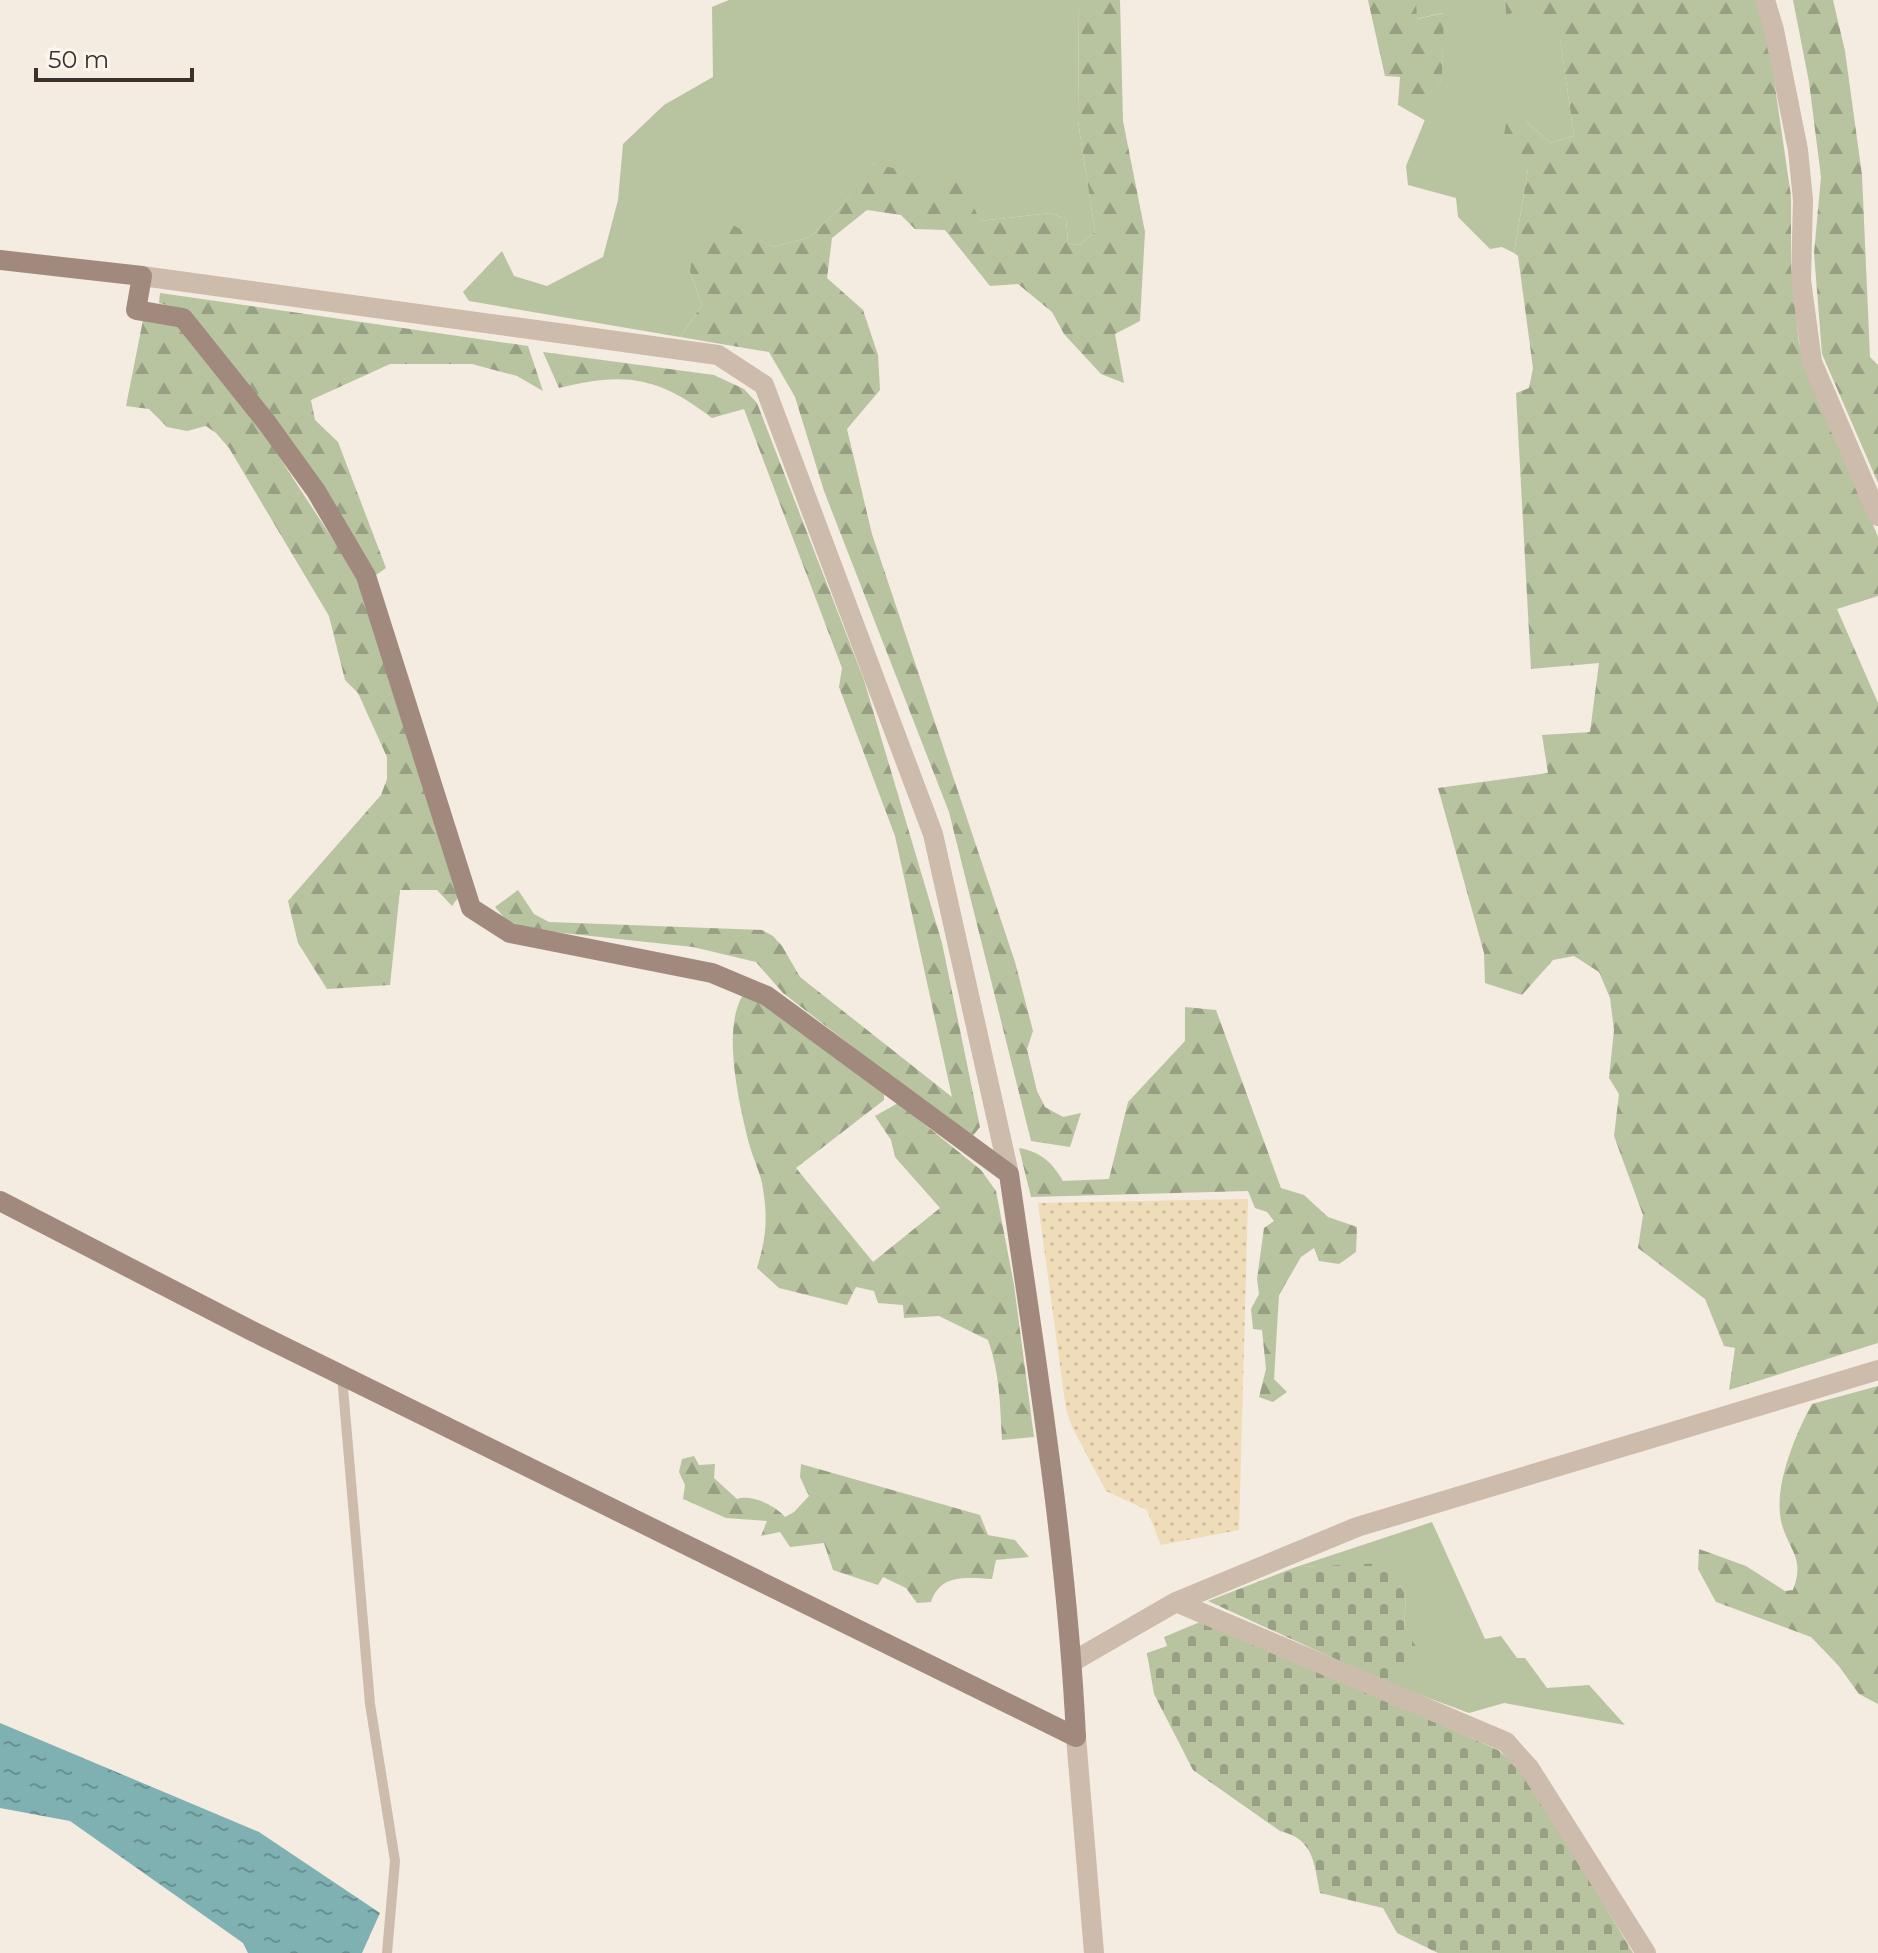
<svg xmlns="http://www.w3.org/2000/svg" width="1878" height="1953" viewBox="0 0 1878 1953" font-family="Montserrat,sans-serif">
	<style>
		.green { fill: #b8c4a0 }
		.forest { fill: url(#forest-firs) }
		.sand { fill: url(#sand-dots) }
		.cemetery { fill: url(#cemetery-stones) }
		.water { fill: url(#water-ripples) }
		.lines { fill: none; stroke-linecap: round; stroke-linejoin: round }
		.lane { stroke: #cdbbac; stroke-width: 10 }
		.street { stroke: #cdbbac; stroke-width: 20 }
		.secondary { stroke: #a18a7d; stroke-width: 20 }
	</style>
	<defs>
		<pattern id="forest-firs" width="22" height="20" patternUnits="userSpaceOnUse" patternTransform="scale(2)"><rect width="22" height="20" fill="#b8c4a0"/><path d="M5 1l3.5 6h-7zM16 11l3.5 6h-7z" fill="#97a083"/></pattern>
		<pattern id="sand-dots" width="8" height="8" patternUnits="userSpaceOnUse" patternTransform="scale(2)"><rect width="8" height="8" fill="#efdcb8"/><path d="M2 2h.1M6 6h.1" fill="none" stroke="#cebd9e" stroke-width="1.8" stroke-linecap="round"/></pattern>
		<pattern id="cemetery-stones" width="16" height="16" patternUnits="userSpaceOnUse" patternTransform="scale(2)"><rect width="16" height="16" fill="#b8c4a0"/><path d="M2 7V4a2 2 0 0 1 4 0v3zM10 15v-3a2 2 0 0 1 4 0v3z" fill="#97a083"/></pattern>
		<pattern id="water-ripples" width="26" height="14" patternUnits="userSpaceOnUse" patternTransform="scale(2)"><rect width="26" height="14" fill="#7fb0b2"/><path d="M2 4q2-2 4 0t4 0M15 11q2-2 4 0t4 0" fill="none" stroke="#699091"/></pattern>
	</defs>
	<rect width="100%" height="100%" fill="#f4ebe1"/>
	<path class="green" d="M729 0H1079L1078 121 1095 232 1079 245 1068 243 1066 219 1050 213 980 221 873 163 842 206 810 237 773 247 724 221 690 272 702 305 680 337 469 301 463 292 502 251 514 276 547 286 603 257 618 200 623 144 664 105 713 77 712 7Z
		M1416 0H1505L1506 14 1529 6 1560 38 1574 136 1550 143 1526 121 1528 169 1514 253 1502 247 1490 249 1458 217 1456 198 1408 185 1406 166 1442 78 1443 13 1416 19Z
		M1432 1522 1485 1639 1501 1636 1517 1658H1525L1547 1688 1589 1685 1625 1725 1504 1703 1469 1713 1388 1683 1404 1629 1406 1596 1386 1564 1296 1567Z"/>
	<path class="forest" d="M1079 0H1120L1123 121 1145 232 1140 321 1115 334 1124 383 1101 374 1064 334 1052 312 1018 284 990 286 945 230 915 229 901 215 867 210 832 238 827 278 863 310 878 355 880 390 847 429 872 534 1015 962 1033 1031 1027 1049 1037 1091 1045 1107 1063 1117 1081 1113 1070 1147 1031 1141 949 812 824 491 795 397 769 352 680 337 702 305 690 272 694 244 724 220 773 247 810 237 842 206 872 163 964 185 980 221 1050 213 1066 219 1068 243 1079 245 1095 232 1078 121Z
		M1368 0H1416L1417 19 1444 13 1442 78 1426 121 1398 105 1400 77 1385 76Z
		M1505 0H1758L1767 32 1791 196V265L1799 343 1878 537V596L1837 609 1878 703V1343L1729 1390 1735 1348 1724 1346 1705 1299 1638 1248 1643 1215 1614 1136 1619 1094 1609 1078 1614 1030 1610 998 1599 972 1574 956 1553 960 1522 995 1485 983 1484 953 1438 788 1548 773 1542 735 1590 732 1599 663 1531 669 1516 393 1529 388 1533 368 1518 256 1514 253 1528 169 1515 163 1502 146 1506 124 1516 117 1526 121 1550 143 1574 136 1560 39 1541 44 1529 7 1506 15Z
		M1793 0H1833L1845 51 1862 175 1870 357 1878 365V483L1822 354 1814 253 1821 177 1809 82Z
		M160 293 528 346 543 391 517 376 472 364H390L311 400 315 420 338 442 386 568 376 575 187 311 159 303Z
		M143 320 178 326 261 429 356 575 460 895 452 906 437 890H400L390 985 327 989 298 943 288 901 381 795 387 779V757L358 693 345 680 329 616 229 448 216 433 206 426 187 431 167 427 149 409 126 406Z
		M543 352 714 375 744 389 757 403 864 680 942 943 980 1127 971 1138 783 993 756 962 693 947 535 930 507 921 495 907 518 890 534 914 549 922 762 930 773 936 782 946 800 977 952 1097 895 836 839 687 842 668 744 409 712 418C657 376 625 372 559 388Z
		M743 995 754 998 884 1093V1100L796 1168 873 1262 940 1208 895 1157 891 1140 875 1116 898 1103 981 1170 996 1191 1014 1285 1034 1437 1002 1440C1000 1405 1000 1373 988 1340L939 1316 904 1318 903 1305 878 1303 874 1291 856 1287 847 1305 779 1288 757 1268C766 1239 768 1219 763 1189 761 1174 754 1161 750 1147 740 1109 721 1029 743 995Z
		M1185 1007 1216 1010 1281 1188 1304 1195 1328 1217 1357 1227 1356 1252 1339 1264 1319 1261 1314 1248 1301 1257 1279 1295 1274 1379 1287 1392 1273 1402 1259 1397 1266 1369 1262 1330 1253 1329 1251 1309 1259 1294 1257 1279 1264 1228 1274 1221 1267 1212 1255 1208 1248 1191 1031 1197 1019 1148C1041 1152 1052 1162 1063 1181L1109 1179 1128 1102 1185 1041Z
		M1878 1386V1704L1859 1694 1838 1665 1811 1637 1716 1602 1698 1569 1699 1549 1746 1566 1785 1591 1793 1590C1805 1558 1790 1552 1782 1525 1772 1489 1795 1435 1812 1404Z
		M694 1456 699 1465 715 1464 714 1478 737 1499C751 1494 775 1505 785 1517L794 1512 809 1496 800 1477 801 1464 980 1515 988 1535 1015 1540 1029 1557 996 1560 992 1579C966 1578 941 1573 931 1602L917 1603 906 1588 883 1577 878 1585 833 1570 824 1543 790 1547 780 1532 761 1536 767 1521 726 1518 683 1499 685 1485 679 1472 682 1459Z"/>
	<path class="sand" d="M1248 1199 1239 1530 1161 1545 1147 1510 1106 1491 1072 1427 1066 1409 1038 1203Z"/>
	<path class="cemetery" d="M1386 1563 1406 1596 1404 1629 1419 1651 1388 1683 1208 1601 1296 1567Z
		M1200 1622 1220 1626 1498 1750 1526 1774 1633 1953H1438L1397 1933 1383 1908 1320 1893C1314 1863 1314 1839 1280 1831L1193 1770 1154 1694 1147 1653 1167 1646 1164 1637Z"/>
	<path class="water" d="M0 1723 259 1832 380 1913 362 1953H248L243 1943 70 1821 0 1808Z"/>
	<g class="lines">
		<path class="lane" d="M342 1376 370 1704 395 1861 387 1953"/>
		<path class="street" d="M1765 0 1774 30 1798 150 1803 200 1801 280 1812 362 1878 516
			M142 276 718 355 764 385 933 834 1009 1174
			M1176 1602 1506 1742 1530 1769 1646 1953
			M1072 1662 1176 1602 1357 1527 1878 1370
			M1076 1737 1094 1953"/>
		<path class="secondary" d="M0 260 142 276 136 310 183 318 267 423 316 491 366 576 471 908 510 933 712 973 767 996 1009 1174C1036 1361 1067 1548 1076 1737L252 1331 0 1201"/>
	</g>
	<path d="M36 68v12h156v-12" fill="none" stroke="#3b302b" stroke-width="4"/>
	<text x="48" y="68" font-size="24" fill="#3b302b" stroke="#fbf5ee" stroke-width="6" paint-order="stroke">50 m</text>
</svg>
